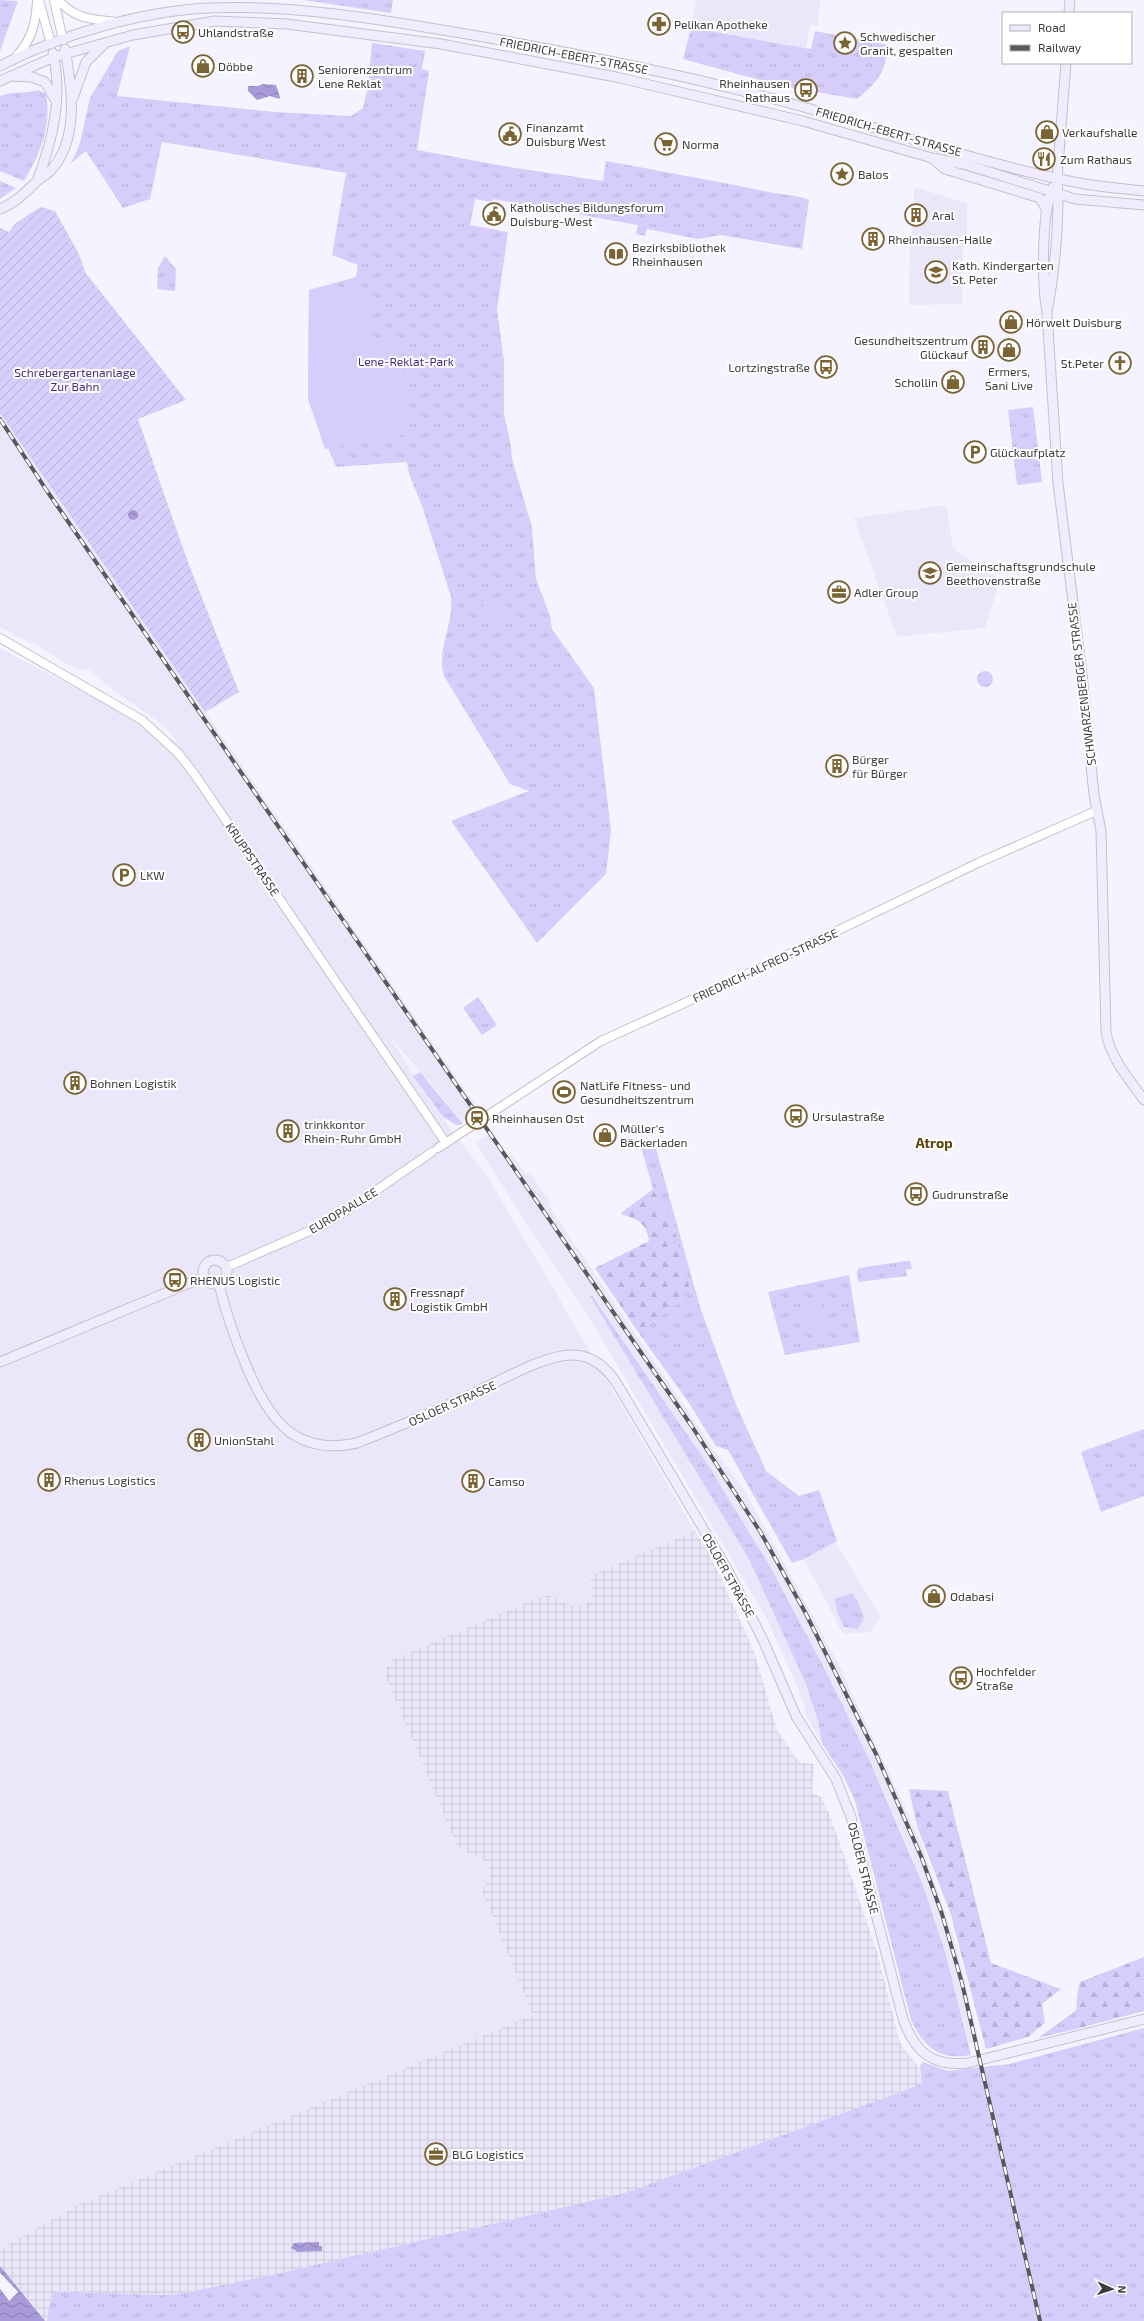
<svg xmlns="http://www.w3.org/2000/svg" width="1144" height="2321" viewBox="0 0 1144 2321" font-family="'Exo 2',sans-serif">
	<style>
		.built { fill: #eae7fa }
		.industrial { fill: url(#industrial-grid) }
		.grass { fill: url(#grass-tufts) }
		.forest { fill: url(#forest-firs) }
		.garden { fill: url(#garden-furrows) }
		.pitch { fill: #d6cdfb }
		.water { fill: url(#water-waves) }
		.pier { fill: #f5f3ff }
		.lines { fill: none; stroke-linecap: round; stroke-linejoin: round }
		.tertiary-casing { stroke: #c3c1cc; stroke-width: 10 }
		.secondary-casing { stroke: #c3c1cc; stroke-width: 11 }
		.tertiary { stroke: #fff; stroke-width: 8 }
		.secondary { stroke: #f0ecfd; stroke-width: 9 }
		.rail-casing { stroke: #59585d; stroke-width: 4 }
		.rail { stroke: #fff; stroke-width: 2.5; stroke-dasharray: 8; stroke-linecap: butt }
		.labels { text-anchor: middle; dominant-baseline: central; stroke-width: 4; stroke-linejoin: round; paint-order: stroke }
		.poi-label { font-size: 12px; fill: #3c3b3f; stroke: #fff; text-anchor: start }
		.street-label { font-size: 12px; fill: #3c3b3f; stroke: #fff }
		.park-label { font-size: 12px; fill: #462d78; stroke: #fff }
		.quarter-label { font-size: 14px; font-weight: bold; fill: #5b4303; stroke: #fff }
	</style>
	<defs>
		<pattern id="industrial-grid" width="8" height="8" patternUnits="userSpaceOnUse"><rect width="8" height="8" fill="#eae7fa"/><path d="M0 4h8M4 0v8" fill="none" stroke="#cac7d7"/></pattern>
		<pattern id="grass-tufts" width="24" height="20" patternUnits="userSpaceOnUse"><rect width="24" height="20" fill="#d6cdfb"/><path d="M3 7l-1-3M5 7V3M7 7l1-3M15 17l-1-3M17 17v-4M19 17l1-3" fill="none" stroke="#b9b1d8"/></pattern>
		<pattern id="forest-firs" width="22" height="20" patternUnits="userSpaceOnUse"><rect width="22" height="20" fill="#d6cdfb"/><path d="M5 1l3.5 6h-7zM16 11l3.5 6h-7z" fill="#b9b1d8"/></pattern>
		<pattern id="garden-furrows" width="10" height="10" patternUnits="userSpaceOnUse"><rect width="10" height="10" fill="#d6cdfb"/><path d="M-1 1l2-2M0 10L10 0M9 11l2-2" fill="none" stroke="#b9b1d8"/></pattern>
		<pattern id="water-waves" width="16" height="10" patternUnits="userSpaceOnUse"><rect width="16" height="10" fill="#a99ad9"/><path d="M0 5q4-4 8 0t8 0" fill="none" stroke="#8b7fb1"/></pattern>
	</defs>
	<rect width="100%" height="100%" fill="#f5f3ff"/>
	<path class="built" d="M696 0H821L817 26 810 25 806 48 691 28Z
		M914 187 967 203V237L912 236Z
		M910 240H963L962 304 909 305Z
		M0 413 480 1112 462 1123 441 1095 389 1036 429 1100 491 1182 695 1531 590 1576 593 1592 590 1599 583 1605 571 1606 551 1596 388 1664 384 1672 458 1848 483 1859 488 1864 490 1872 488 1882 482 1890 534 2015 78 2205 0 2249V648L179 743 163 725 105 684 89 668 80 670 67 664 33 642 32 644 0 627Z
		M946 505 953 548 1000 580 985 628 897 637 854 518Z
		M492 1132 509 1156H513L526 1174 530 1173 551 1202 549 1206 712 1447 745 1491 813 1616 839 1665 921 1842 957 1948 979 2041 969 2044 946 1955 923 1885 901 1830 869 1759 797 1616 753 1538 710 1468 593 1295 590 1296 749 1559 806 1684 818 1721 822 1743 804 1712 806 1711 797 1686 767 1619 588 1316 522 1217 476 1143Z
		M835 1542 881 1617 870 1632 843 1634 804 1559Z"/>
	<path class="industrial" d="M695 1531 712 1559 754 1651 777 1730 796 1758 801 1763 814 1764 812 1793 821 1797 830 1815 877 1952 900 2043 919 2068 922 2084 625 2193 276 2274 180 2294 159 2295 52 2291 47 2321H45L0 2266V2249L78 2205 533 2015 482 1890 488 1882 490 1872 488 1864 483 1859 458 1848 384 1672 392 1660 543 1596H551L571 1606 584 1605 590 1599 593 1592 590 1576Z"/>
	<path class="grass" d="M0 0 18 1 0 51Z
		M303 0H393L391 13Z
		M691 28 811 49 815 31 888 45C885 74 879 80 857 99L782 86 683 59Z
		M372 43 425 51 422 69 429 71 417 150 509 167 603 181 606 161C659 171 711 180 764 191 779 195 794 194 809 200L802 249 721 235 698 239 647 229 645 236 636 234 638 225 493 199 492 202 475 199 470 225 508 232 497 310 504 361V414L511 446 512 459 532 527 536 579 550 616 552 629 594 688 611 831 606 874 537 943 451 821 529 791 510 784 444 676C436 651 454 623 451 597L422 506 409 474 407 462 336 467 308 399 309 290 356 277 358 265 332 255 346 173 162 142 150 199 123 208 86 151 70 164 79 147 90 98 118 51 130 46 117 96 275 112 351 116 363 108 368 87Z
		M38 90 46 94C52 125 40 155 24 181L0 171V96C12 91 25 94 38 90Z
		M0 181 16 188 0 199Z
		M165 256 176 269 175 291 157 289 158 268Z
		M1033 407 1042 482 1017 485 1008 410Z
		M977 679a8 8 0 1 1 16 0a8 8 0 1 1-16 0Z
		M478 997 497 1025 482 1035 463 1008Z
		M420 1072 463 1124 456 1125 443 1117 413 1076Z
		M647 1138 654 1142 700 1307 735 1402 766 1471 799 1496 819 1490 837 1541 804 1559 792 1563 728 1450 716 1446 687 1400 638 1332 683 1299 674 1228 653 1189 640 1143Z
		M906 1261H910L912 1269 906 1270 907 1276 858 1282 857 1271 859 1268Z
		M849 1275 860 1342 785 1355 768 1292Z
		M592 1295 710 1468 772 1570 822 1664 869 1759 923 1885 946 1955 971 2055C939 2061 924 2047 911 2020L855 1801 844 1777 822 1743 818 1721 806 1684 749 1559 590 1296Z
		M1144 1429V1496L1101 1512 1081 1452Z
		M852 1593 858 1602 864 1617 858 1629 844 1627 838 1614 834 1599Z
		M1078 2009 1076 2029 1038 2038Z
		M1144 2028V2321H47L52 2291 159 2295 180 2294 276 2274 625 2193 922 2084 920 2066 923 2062 948 2071 1009 2064Z"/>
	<path class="forest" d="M653 1189 674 1228 689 1285 683 1299 638 1332 595 1268 649 1241C647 1223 636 1218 620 1214Z
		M909 1789 948 1791 991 1963 1061 1989 1042 2004 1045 2023 1028 2037 986 2049 951 1915 917 1826Z
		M1144 1957V2011L1076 2029C1077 2013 1075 1998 1080 1982Z"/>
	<path class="garden" d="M40 207 55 211 79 254 85 272 186 400 138 419 186 557 239 692 205 712 0 413V228L9 232 16 223Z"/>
	<path class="pitch" d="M309 290 370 292V344H400L410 434 325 449 308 399Z
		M498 601 505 603 508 609 505 615C496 619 487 618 482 609L484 603Z
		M821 1299 824 1328 805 1329 802 1301Z"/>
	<path class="water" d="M263 84 276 85 280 97 279 99 270 96 257 100 248 91V86H258Z
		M128 515a5 5 0 1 1 10 0a5 5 0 1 1-10 0Z
		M319 2242V2246H322V2251L298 2252 291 2248 294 2243Z
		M0 2266 45 2321H0V2289L9 2300 18 2292 0 2273Z"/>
	<path class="pier" d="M0 2273 18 2292 9 2301 0 2287 9 2297 15 2292 0 2276Z"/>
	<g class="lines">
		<g class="tertiary-casing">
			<path id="tertiary" d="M39 0 51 44
				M54 0 63 40
				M58 0C77 20 91 19 116 22
				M16 57C32 39 36 24 37 0
				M0 638 142 720 179 754 195 775 446 1143
				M438 1148 601 1041 735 980 980 862 1096 811
				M227 1267 321 1226 349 1209 432 1152"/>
		</g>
		<g class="secondary-casing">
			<path id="secondary" d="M1069 13 1070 0
				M0 66C59 35 142 11 209 8 300 4 395 22 484 37 592 57 701 78 807 108 895 133 984 164 1074 182 1097 187 1121 188 1144 191
				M11 76 32 77 45 82 56 101
				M0 81 54 57 133 35 215 21 287 24 441 44 616 77 803 121 932 158 964 164 1075 199 1144 205
				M73 98 86 62 105 43
				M933 159 945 169 1040 198 1046 209
				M37 181C53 139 63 98 53 53
				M1053 187C1041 213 1042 284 1047 313L1058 483 1082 674 1094 795 1101 831 1106 1032C1110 1058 1130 1080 1144 1100
				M0 209C15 203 25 193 36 182 40 178 45 176 49 172 80 142 72 87 65 49
				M1048 307C1055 269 1060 216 1057 178L1066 63
				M203 1272a12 12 0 1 1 24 0a12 12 0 1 1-24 0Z
				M219 1284C226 1314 236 1342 248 1370 270 1421 296 1456 357 1443 392 1429 427 1415 461 1399 490 1387 544 1353 574 1355 595 1356 609 1370 619 1387L726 1567 763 1640 796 1716 836 1779 851 1817 903 2019C915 2052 932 2067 968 2063L1144 2019
				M0 1362 204 1277"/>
		</g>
		<use href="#tertiary" class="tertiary"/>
		<use href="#secondary" class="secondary"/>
		<g class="rail-casing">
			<path id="rail" d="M0 419 47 491 691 1425 761 1533 805 1612 876 1754 921 1856 942 1914 962 1983 1040 2321"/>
		</g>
		<use href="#rail" class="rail"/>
	</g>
	<defs>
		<g id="pharmacy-ring" transform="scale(1.15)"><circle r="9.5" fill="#fff" stroke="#7a6434" stroke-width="1.5"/><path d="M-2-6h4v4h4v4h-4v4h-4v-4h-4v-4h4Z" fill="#7a6434"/></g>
		<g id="bus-ring" transform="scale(1.15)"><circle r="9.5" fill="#fff" stroke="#7a6434" stroke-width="1.5"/><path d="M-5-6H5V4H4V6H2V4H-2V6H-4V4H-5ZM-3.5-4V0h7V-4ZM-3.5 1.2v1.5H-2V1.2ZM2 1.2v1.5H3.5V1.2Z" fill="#7a6434"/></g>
		<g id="sight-ring" transform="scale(1.15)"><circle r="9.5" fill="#fff" stroke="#7a6434" stroke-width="1.5"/><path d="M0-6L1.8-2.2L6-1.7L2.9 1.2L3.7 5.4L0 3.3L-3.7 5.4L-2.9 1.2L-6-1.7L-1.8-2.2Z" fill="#7a6434"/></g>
		<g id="shop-ring" transform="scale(1.15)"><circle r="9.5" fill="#fff" stroke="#7a6434" stroke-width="1.5"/><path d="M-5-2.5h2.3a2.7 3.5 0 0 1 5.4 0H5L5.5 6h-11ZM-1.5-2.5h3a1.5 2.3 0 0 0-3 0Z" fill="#7a6434"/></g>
		<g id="building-ring" transform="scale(1.15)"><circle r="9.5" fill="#fff" stroke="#7a6434" stroke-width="1.5"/><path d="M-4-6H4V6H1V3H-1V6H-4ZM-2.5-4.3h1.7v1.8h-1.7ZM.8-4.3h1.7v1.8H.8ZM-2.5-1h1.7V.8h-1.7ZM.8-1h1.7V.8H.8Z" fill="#7a6434"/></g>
		<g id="civic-ring" transform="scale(1.15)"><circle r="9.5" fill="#fff" stroke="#7a6434" stroke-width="1.5"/><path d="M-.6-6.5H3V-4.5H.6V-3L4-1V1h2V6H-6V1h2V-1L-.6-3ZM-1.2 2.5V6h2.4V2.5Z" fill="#7a6434"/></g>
		<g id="supermarket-ring" transform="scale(1.15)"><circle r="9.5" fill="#fff" stroke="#7a6434" stroke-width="1.5"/><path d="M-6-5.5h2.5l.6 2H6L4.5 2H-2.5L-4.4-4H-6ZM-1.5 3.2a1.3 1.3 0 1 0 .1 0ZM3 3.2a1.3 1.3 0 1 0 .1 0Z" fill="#7a6434"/></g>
		<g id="restaurant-ring" transform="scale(1.15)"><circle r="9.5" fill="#fff" stroke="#7a6434" stroke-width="1.5"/><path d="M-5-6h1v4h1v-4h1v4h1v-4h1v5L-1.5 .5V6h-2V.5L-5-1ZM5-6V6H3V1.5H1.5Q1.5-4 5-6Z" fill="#7a6434"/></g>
		<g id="library-ring" transform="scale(1.15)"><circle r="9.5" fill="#fff" stroke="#7a6434" stroke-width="1.5"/><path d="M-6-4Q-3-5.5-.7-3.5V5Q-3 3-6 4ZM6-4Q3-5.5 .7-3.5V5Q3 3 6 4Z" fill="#7a6434"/></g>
		<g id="school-ring" transform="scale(1.15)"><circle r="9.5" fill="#fff" stroke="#7a6434" stroke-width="1.5"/><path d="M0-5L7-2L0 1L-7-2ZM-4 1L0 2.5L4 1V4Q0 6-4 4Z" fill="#7a6434"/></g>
		<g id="church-ring" transform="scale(1.15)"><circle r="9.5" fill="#fff" stroke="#7a6434" stroke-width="1.5"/><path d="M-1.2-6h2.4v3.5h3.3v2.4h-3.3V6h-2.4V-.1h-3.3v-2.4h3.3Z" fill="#7a6434"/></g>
		<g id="parking-ring" transform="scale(1.15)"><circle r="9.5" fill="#fff" stroke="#7a6434" stroke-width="1.5"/><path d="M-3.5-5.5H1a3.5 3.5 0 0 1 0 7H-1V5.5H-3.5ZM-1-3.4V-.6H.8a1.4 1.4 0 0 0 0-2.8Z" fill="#7a6434"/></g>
		<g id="office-ring" transform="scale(1.15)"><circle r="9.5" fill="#fff" stroke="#7a6434" stroke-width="1.5"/><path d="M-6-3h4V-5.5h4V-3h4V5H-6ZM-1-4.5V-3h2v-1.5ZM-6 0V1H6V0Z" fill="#7a6434"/></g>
		<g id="stadium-ring" transform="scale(1.15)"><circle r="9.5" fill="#fff" stroke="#7a6434" stroke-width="1.5"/><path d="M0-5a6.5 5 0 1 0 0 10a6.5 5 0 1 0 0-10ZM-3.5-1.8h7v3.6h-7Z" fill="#7a6434"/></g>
		<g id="station-ring" transform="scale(1.15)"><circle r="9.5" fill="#fff" stroke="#7a6434" stroke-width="1.5"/><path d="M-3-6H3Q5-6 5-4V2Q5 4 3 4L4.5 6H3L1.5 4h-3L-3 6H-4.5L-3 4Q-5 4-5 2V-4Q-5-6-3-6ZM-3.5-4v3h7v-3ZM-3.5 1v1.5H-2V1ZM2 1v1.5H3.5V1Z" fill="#7a6434"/></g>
	</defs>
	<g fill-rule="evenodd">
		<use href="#pharmacy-ring" x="659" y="24"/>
		<use href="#bus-ring" x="183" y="32"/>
		<use href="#sight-ring" x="845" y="43"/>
		<use href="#shop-ring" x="203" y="66"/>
		<use href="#building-ring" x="302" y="76"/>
		<use href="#bus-ring" x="806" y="90"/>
		<use href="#shop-ring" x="1047" y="132"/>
		<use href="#civic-ring" x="510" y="134"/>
		<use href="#supermarket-ring" x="666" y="144"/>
		<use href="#restaurant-ring" x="1044" y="159"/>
		<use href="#sight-ring" x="842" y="174"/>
		<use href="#civic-ring" x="494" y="214"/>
		<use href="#building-ring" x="916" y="215"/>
		<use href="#building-ring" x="873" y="239"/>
		<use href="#library-ring" x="616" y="254"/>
		<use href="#school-ring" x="936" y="272"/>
		<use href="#shop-ring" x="1011" y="322"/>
		<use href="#building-ring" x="983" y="347"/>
		<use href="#shop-ring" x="1009" y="350"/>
		<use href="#church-ring" x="1120" y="363"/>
		<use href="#bus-ring" x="826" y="367"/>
		<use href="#shop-ring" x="953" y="382"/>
		<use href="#parking-ring" x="975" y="452"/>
		<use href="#school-ring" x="930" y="573"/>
		<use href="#office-ring" x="839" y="592"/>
		<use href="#building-ring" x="837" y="766"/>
		<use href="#parking-ring" x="124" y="875"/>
		<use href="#building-ring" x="75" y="1083"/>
		<use href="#stadium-ring" x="564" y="1092"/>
		<use href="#bus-ring" x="796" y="1116"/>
		<use href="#station-ring" x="477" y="1118"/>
		<use href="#building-ring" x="288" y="1131"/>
		<use href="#shop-ring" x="605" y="1135"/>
		<use href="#bus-ring" x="916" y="1194"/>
		<use href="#bus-ring" x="175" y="1280"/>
		<use href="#building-ring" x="395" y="1299"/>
		<use href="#building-ring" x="199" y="1440"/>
		<use href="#building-ring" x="49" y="1480"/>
		<use href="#building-ring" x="473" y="1481"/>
		<use href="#shop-ring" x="934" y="1596"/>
		<use href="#bus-ring" x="961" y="1678"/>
		<use href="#office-ring" x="436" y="2154"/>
	</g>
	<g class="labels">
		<g class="poi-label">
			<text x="674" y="24">Pelikan Apotheke</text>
			<text x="198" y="32">Uhlandstraße</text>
			<text x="860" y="36">Schwedischer<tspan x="860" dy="14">Granit, gespalten</tspan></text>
			<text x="218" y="66">Döbbe</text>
			<text x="318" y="69">Seniorenzentrum<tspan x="318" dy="14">Lene Reklat</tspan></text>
			<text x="790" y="83" text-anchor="end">Rheinhausen<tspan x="790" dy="14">Rathaus</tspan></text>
			<text x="526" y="127">Finanzamt<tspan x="526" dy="14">Duisburg West</tspan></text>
			<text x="1062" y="132">Verkaufshalle</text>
			<text x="682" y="144">Norma</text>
			<text x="1060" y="159">Zum Rathaus</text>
			<text x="858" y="174">Balos</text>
			<text x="510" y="207">Katholisches Bildungsforum<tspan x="510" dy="14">Duisburg-West</tspan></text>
			<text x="932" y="215">Aral</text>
			<text x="888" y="239">Rheinhausen-Halle</text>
			<text x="632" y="247">Bezirksbibliothek<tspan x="632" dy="14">Rheinhausen</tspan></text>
			<text x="952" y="265">Kath. Kindergarten<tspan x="952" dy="14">St. Peter</tspan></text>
			<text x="1026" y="322">Hörwelt Duisburg</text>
			<text x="968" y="340" text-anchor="end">Gesundheitszentrum<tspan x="968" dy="14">Glückauf</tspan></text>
			<text x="1104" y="363" text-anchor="end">St.Peter</text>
			<text x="810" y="367" text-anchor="end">Lortzingstraße</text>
			<text x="1009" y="371" text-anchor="middle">Ermers,<tspan x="1009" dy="14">Sani Live</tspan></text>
			<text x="938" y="382" text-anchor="end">Schollin</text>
			<text x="990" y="452">Glückaufplatz</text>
			<text x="946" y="566">Gemeinschaftsgrundschule<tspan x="946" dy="14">Beethovenstraße</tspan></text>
			<text x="854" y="592">Adler Group</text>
			<text x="852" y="759">Bürger<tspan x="852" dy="14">für Bürger</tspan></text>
			<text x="140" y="875">LKW</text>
			<text x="90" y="1083">Bohnen Logistik</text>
			<text x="580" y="1085">NatLife Fitness- und<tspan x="580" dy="14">Gesundheitszentrum</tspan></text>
			<text x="812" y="1116">Ursulastraße</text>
			<text x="492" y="1118">Rheinhausen Ost</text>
			<text x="304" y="1124">trinkkontor<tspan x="304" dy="14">Rhein-Ruhr GmbH</tspan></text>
			<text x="620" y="1128">Müller's<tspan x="620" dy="14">Bäckerladen</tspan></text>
			<text x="932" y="1194">Gudrunstraße</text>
			<text x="190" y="1280">RHENUS Logistic</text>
			<text x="410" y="1292">Fressnapf<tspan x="410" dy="14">Logistik GmbH</tspan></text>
			<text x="214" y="1440">UnionStahl</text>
			<text x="64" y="1480">Rhenus Logistics</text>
			<text x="488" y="1481">Camso</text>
			<text x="950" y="1596">Odabasi</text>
			<text x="976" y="1671">Hochfelder<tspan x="976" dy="14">Straße</tspan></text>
			<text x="452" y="2154">BLG Logistics</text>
		</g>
		<g class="street-label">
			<text transform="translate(574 55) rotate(11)">FRIEDRICH-EBERT-STRASSE</text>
			<text transform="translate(889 131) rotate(16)">FRIEDRICH-EBERT-STRASSE</text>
			<text transform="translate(1081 684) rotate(-97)">SCHWARZENBERGER STRASSE</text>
			<text transform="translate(253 859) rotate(56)">KRUPPSTRASSE</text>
			<text transform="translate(765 965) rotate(-25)">FRIEDRICH-ALFRED-STRASSE</text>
			<text transform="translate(343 1210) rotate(-31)">EUROPAALLEE</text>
			<text transform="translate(452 1403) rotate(-24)">OSLOER STRASSE</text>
			<text transform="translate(729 1575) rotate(61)">OSLOER STRASSE</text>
			<text transform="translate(864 1868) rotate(76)">OSLOER STRASSE</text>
		</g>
		<g class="park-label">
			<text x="406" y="361">Lene-Reklat-Park</text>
			<text x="75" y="372">Schrebergartenanlage<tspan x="75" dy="14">Zur Bahn</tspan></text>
		</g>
		<g class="quarter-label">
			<text x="934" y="1142">Atrop</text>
		</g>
	</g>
	<rect x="1002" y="12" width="130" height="52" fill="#ffffff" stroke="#b1b1b2"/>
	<rect x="1010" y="25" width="20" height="6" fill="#f0ecfd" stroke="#b1b1b2"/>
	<text x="1038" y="32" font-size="12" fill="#3c3b3f">Road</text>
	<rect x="1010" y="45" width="20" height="6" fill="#59585d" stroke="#b1b1b2"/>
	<text x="1038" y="52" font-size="12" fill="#3c3b3f">Railway</text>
	<g transform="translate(1112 2289) rotate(93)" stroke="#ffffff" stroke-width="3" paint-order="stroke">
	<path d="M0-3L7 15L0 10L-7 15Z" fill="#3c3b3f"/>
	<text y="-6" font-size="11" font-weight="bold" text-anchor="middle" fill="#3c3b3f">N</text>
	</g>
</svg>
